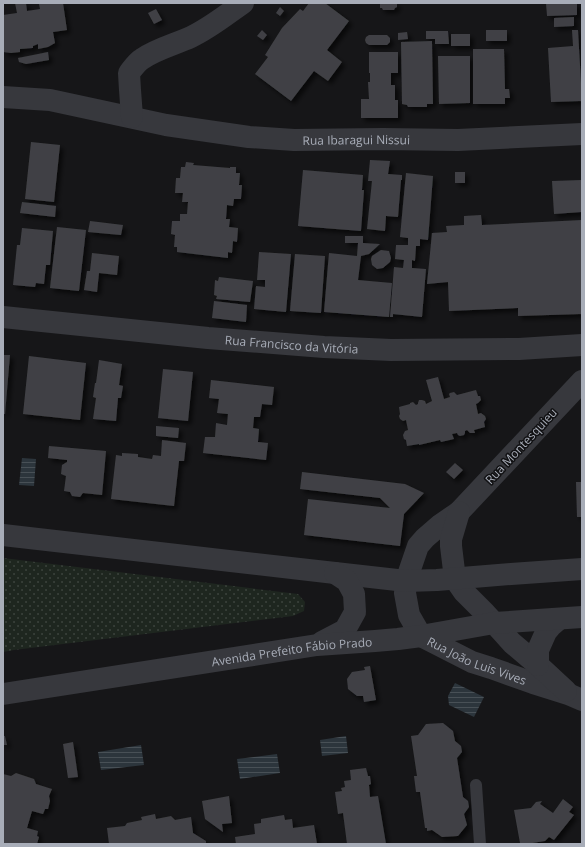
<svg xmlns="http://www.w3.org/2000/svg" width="585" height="847" viewBox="0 0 585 847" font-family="'Open Sans',sans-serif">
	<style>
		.grass { fill: url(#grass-dots) }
		.water { fill: url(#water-rules) }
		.building { fill: #404145; filter: url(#shadow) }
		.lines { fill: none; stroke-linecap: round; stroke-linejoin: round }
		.lane { stroke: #37383d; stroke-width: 12 }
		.street { stroke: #37383d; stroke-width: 22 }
		.labels { text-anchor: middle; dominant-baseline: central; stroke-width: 3; stroke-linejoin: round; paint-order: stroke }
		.street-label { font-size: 12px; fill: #a8adb8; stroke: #111113 }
	</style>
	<defs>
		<pattern id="grass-dots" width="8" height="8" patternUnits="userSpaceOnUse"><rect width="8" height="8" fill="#1e261f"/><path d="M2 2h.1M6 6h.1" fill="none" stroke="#3c433d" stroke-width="1.8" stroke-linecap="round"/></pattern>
		<pattern id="water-rules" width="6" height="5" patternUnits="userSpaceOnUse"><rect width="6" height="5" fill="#2c353c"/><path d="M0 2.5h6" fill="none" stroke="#485056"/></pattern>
		<filter id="shadow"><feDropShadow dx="3.5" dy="3.5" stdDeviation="2" flood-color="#0009"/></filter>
	</defs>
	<rect width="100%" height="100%" fill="#161618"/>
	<path class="grass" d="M3 558 298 594 305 602 304 611 293 616 14 650 3 652Z"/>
	<path class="water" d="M22 458 36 459 34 486 19 485Z
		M455 683 484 697 474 717 449 705 448 696Z
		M346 736 348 753 322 756 320 740Z
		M141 745 144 765 101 770 98 752Z
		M277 754 280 773 240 779 237 759Z"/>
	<path class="building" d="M15 3H26L27 11 40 9 39 4 47 3H63L67 30 53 32 55 43 48 47 38 49V44L33 46V48L20 49V52L11 53 3 52V15L17 13Z
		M309 3H325L349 21 327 50 342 62 328 81 314 71 291 101 255 74 268 57 265 55 282 28 300 9 303 11Z
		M380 3H397V7L395 8 394 10H383L382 8H380Z
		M546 3H577V15L547 16Z
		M280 7 284 11 280 16 276 13Z
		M156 9 162 20 154 24 148 13Z
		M574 17V26L554 27V18Z
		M262 30 267 35 263 40 257 36Z
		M486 30H507V41H486Z
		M572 30H578L582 101 551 102 548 48 573 46Z
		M426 31H448L449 44H435V39H426Z
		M407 32 408 39 398 40V33Z
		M451 34H470V46H451Z
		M369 35H387L390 38V42L387 45H369L366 43 365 40 366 37Z
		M432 41 433 104H427V107H408L407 105 402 104 401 42Z
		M473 49H504L505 89H509L510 98H505V104H473Z
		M48 52 49 60 26 64 19 62 18 58Z
		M369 52H398V73H391V85H395V100H398V118H361V99H369L368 82H370V73H369Z
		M438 56H470V103L439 104Z
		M31 142 60 145 54 202 25 199Z
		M370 160 390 161 388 174 402 175V180H401L398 217 386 216 385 231 367 229 372 181H368Z
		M186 162 194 163 193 165 230 168V167H236V173H240L239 185H242L241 199H234L233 206 227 205 226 219H230L229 227 238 228 237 242 233 241 232 253 228 252V258L177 252V247H174L175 235 171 234 172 221H180V214H187L188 202H182L183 193H175L176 178H180L181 167H185Z
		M303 170 363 175 362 190H364L361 231 298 226Z
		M455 172H465V183H455Z
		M406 173 433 176 428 240 420 239V246H416L415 261 412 260V268L426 269 422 317 393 314V317H390L394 267 403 268 404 260 395 259 396 245H408V238L400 237Z
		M582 180V212L554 214 552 181Z
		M22 202 56 206 55 217 20 213Z
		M481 215 482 225 582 220V314L518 316V308L449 311 448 282 427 284 432 233 447 232 446 226 464 225V216Z
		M90 221 123 225 121 235 88 232Z
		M57 227 86 230 79 291 50 288Z
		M22 228 53 231 50 265H46L44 284 36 283 35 287 13 285 17 245H20Z
		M345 236H363V243L380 244 369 254 361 256 358 280 392 283 389 317 324 312 329 253 357 256 358 243H345Z
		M381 250 389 251 391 258 390 262 383 268 377 269 372 265 371 259 372 256Z
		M259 252 291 254 286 312 254 309 256 286 265 287V280H257Z
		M92 253 119 256 117 275 99 273 97 292 84 290 87 271H90Z
		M295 254 325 256 321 313 290 311Z
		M219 277 253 281 250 302 216 299 217 296 214 295 215 280 218 281Z
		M214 301 247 305 246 322 212 318Z
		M3 355H10L5 414H3Z
		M29 356 86 363 80 420 23 414Z
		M99 360 122 364 119 385 123 386 121 398H118L116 421 93 419 96 398 93 397 95 383H96Z
		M163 369 193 372 188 421 158 418Z
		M438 377 444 399 450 397 449 394 450 393 454 392 457 395 476 390 478 396H480L481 400 478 403 476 404 478 414 481 413 485 416 486 419 484 422 485 427 474 430 475 433H470L467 430 465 431V433L464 435 460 436 458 435 457 433 452 434 454 439 441 442 440 440 419 445V444L407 446 406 440 404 439 403 435 405 431 408 430 406 420 403 421 400 419 399 416 400 414 399 407 410 404V403L413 402 416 405 418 404V403L419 400H422L425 401 426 404 432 401 426 380Z
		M211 380 274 387 272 405 262 404 260 417H254L253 428 259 429 258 442 268 443 266 460 203 453 205 437H215L216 423 227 425 228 414 217 413 219 399 209 398Z
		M156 426 179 428 178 438 156 436Z
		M162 440 186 443 184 461H179L174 506 111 499 116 455 122 456V453L138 454V457L152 459 153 455 161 456Z
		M49 446 106 451 102 495 83 493 80 497 72 496 70 492 64 491 66 476 61 474 62 465 67 462V460L48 458Z
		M455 463 463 470 454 479 446 472Z
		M302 472 405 484 424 493 404 514 400 546 304 535 308 499 390 508 380 498 300 489Z
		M576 482H582V517H577Z
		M370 666 376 700 364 702 363 696H357L348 689 347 679 352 672 365 670 364 667Z
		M443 723 453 731 455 741 461 746 462 752 457 758 463 797 468 801 469 807 464 814 467 825 458 836 442 837 432 830 427 831V828H425L420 792H416L414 776H417L411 736 418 735 426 724Z
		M3 736H5L7 745H3Z
		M73 742 78 777 68 778 63 744Z
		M366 768 368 776H370L371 784 369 785 370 797 378 796 386 844H347L343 813 338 814 335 792 342 791 341 788 345 787 344 781 351 780 350 770Z
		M16 773 34 779 36 784 52 789 49 796 50 801 48 809H45L43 814 32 811 27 828 38 831 37 836 39 837 37 844H3V774L11 776Z
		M229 796 232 823 222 824 223 832 205 819 202 801Z
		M563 799 573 807 569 812 574 815 554 840 549 837 545 841 526 844H521L520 843 514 810 531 808 536 802 542 801 540 804 553 813Z
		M155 814 156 819 171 816 175 820 191 817 193 833 206 841V844H109L107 828 125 826 127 823 142 820 141 817Z
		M284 815 285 820 292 819 293 828 314 825 317 844H236L235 837 255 834 254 824 261 823V819Z"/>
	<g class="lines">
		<path class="lane" d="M476 785 480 844"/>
		<g class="street">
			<path id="s1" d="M3 97 50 100 166 125 249 137 294 140 383 139 458 140 582 134"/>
			<path d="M132 117 130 90 129 73C133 68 137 62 142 59 156 49 176 44 191 37 210 28 226 15 243 3"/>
			<path id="s2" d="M3 317 208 338 324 347 391 350 519 349 582 345"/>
			<path id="s3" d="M582 381 459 512 440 525 425 538 418 546 406 581 405 593 409 615 421 636 472 662 491 668 533 683 568 694 582 700"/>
			<path d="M459 512 451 539V546L455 579 464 592 485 613 512 643 538 665 566 691"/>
			<path d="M3 535 335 573 406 581 437 580 511 574 582 569"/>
			<path d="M322 642 345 630 355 612 354 594 347 581 335 573"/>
			<path d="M538 665V650L546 632 551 626 559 619"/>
			<path id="s4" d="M3 694 317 645 375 641 398 639 421 636 494 623 582 617"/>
		</g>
	</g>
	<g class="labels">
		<g class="street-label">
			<text stroke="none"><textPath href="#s1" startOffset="357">Rua Ibaragui Nissui</textPath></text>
			<text stroke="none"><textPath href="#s2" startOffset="290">Rua Francisco da Vitória</textPath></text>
			<text transform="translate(521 446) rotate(-47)">Rua Montesquieu</text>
			<text stroke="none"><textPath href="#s4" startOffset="292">Avenida Prefeito Fábio Prado</textPath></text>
			<text stroke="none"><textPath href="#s3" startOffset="390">Rua João Luis Vives</textPath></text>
		</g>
	</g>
	<rect width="585" height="847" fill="none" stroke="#a8adb8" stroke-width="8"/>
</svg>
